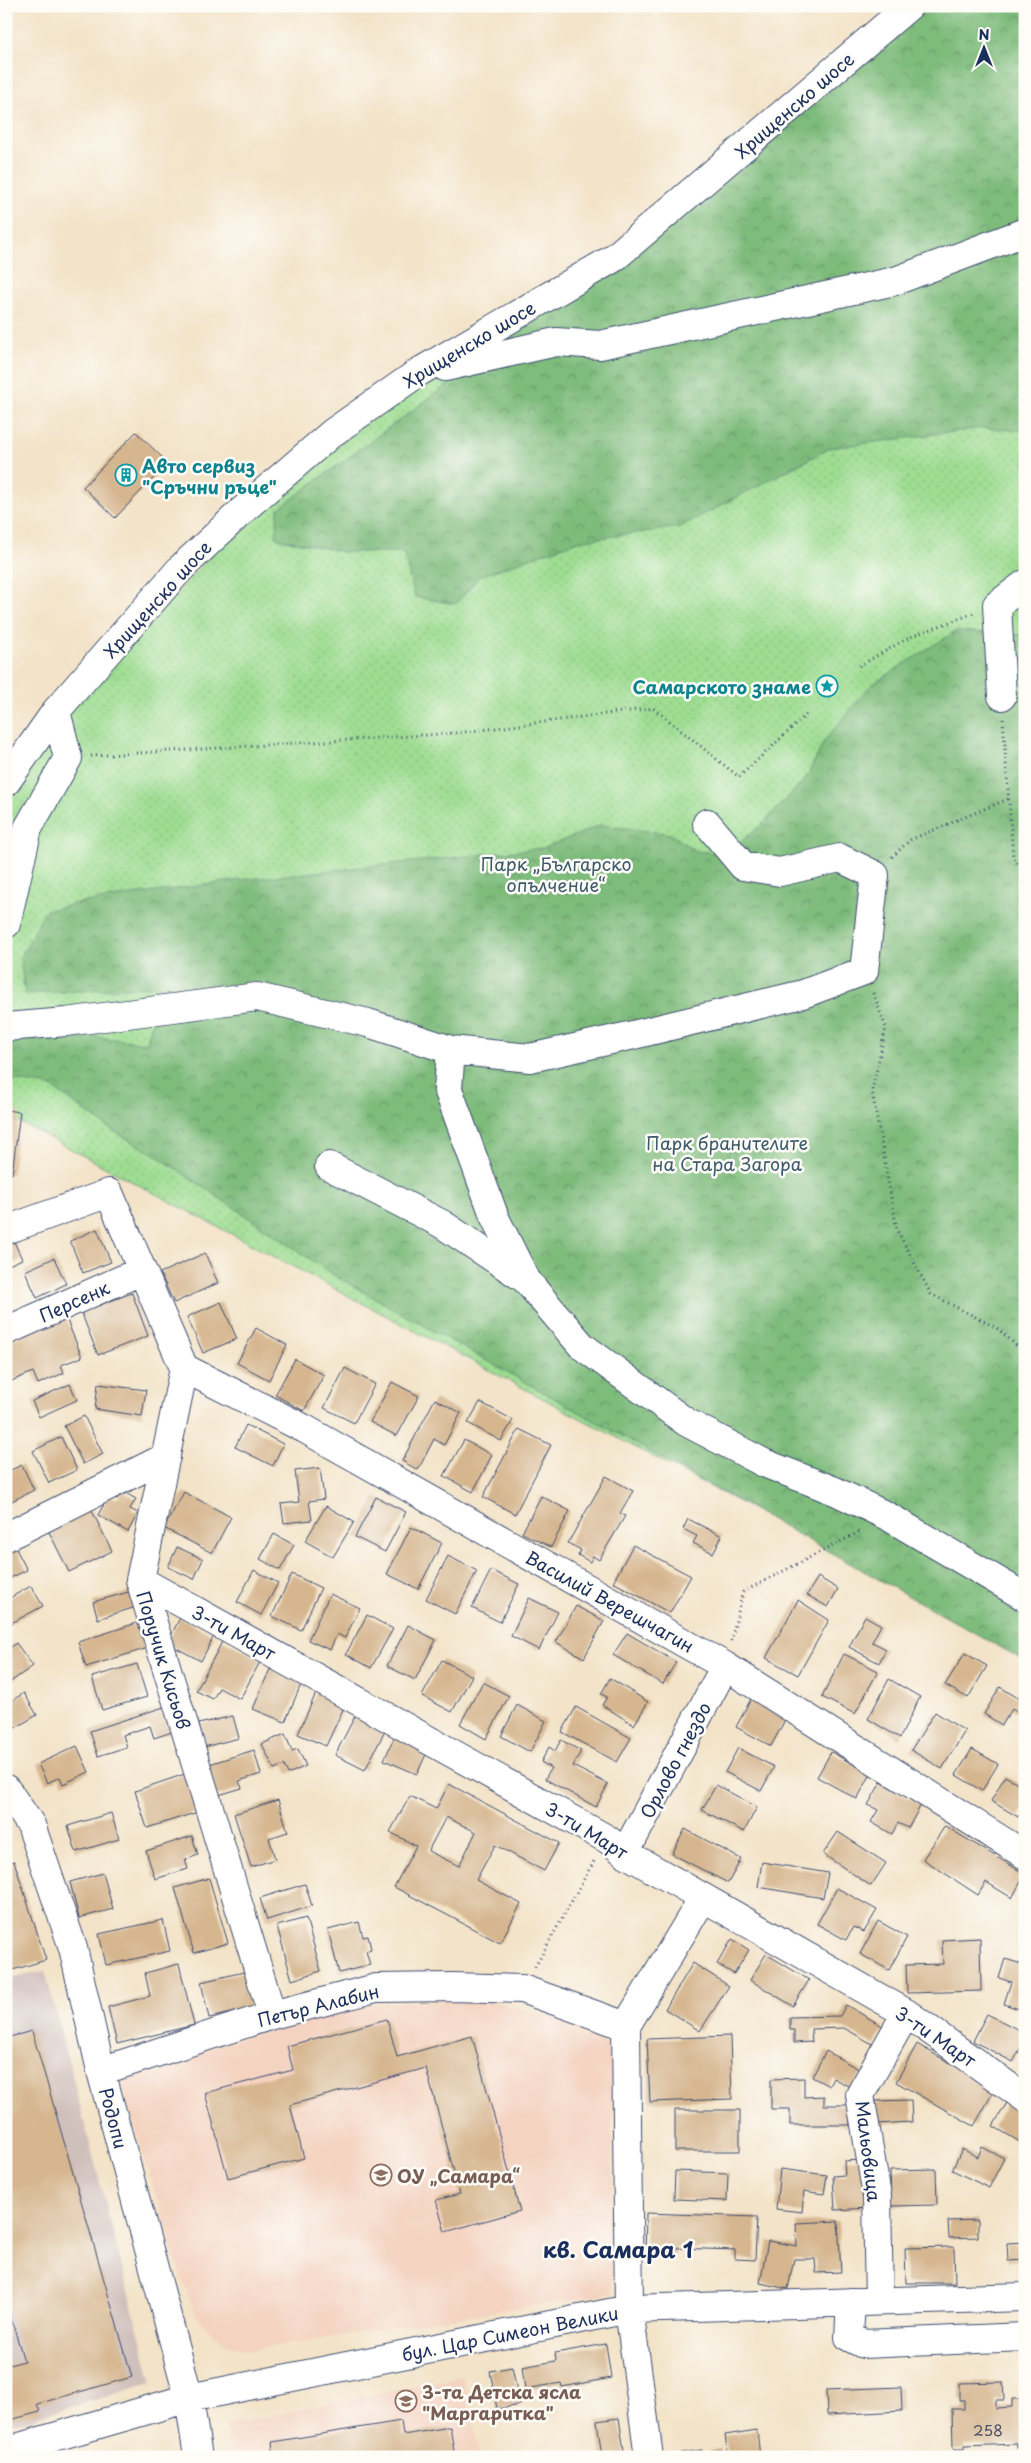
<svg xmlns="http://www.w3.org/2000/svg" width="1031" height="2463" viewBox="0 0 1031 2463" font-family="'Playpen Sans',sans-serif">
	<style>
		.built { fill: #f4d3c1 }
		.industrial { fill: #d0c0bc }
		.grass { fill: url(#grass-dots); stroke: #5c8678 }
		.forest { fill: url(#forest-crowns); stroke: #4c766d }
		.building { fill: #d6b68f; fill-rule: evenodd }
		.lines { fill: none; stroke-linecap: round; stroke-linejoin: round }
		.minor-casing { stroke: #3b4a6e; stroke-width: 30 }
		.path { stroke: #3b4a6e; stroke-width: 3; stroke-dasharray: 1 4; stroke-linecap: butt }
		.minor { stroke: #fff; stroke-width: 28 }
		.labels { text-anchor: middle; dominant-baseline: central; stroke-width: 5; stroke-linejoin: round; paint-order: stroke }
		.number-label { font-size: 15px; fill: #4a516a }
		.street-label { font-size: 18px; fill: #1b2f5e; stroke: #fdfcf7 }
		.culture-label { font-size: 18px; font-weight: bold; fill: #0d838f; stroke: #fdfcf7; text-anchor: start }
		.park-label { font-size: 18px; fill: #3c5a6b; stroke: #fdfcf7 }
		.education-label { font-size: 18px; font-weight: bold; fill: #785e54; stroke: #fdfcf7; text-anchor: start }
		.district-label { font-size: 22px; font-weight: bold; fill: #1b2f5e; stroke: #fdfcf7 }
	</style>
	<defs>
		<pattern id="grass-dots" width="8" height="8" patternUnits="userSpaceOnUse" patternTransform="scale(1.25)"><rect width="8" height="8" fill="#9edd92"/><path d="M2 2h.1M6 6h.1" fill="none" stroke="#88be80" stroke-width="1.8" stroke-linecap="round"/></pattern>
		<pattern id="forest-crowns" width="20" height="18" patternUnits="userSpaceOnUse" patternTransform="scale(1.25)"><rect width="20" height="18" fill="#7ebc7c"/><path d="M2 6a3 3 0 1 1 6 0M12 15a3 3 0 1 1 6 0" fill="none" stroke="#669969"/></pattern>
	</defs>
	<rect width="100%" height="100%" fill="#fdfcf7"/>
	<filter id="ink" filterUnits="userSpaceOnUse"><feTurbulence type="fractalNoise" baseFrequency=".02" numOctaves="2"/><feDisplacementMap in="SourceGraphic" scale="10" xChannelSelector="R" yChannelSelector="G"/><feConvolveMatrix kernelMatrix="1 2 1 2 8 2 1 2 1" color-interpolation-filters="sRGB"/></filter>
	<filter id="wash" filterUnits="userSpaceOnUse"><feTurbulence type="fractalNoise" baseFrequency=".0096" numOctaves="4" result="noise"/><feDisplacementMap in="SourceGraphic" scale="20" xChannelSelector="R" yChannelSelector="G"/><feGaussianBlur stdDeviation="1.12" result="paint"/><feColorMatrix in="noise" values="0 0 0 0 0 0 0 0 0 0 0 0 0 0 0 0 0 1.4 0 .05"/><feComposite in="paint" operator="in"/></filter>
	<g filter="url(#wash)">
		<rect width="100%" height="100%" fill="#f3e3c8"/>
		<path class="built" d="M483 1998 612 2034V2293L249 2350 232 2346 213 2335 197 2317 180 2275 119 2075 361 2003Z
			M462 2376 480 2457H230L225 2425Z"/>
		<path class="industrial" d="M45 1971 152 2383 6 2426V1980Z"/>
		<path class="grass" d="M1025 6V1653L6 1115V806L55 727 242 521 388 405 769 186Z"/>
		<path class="forest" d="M932 6H1025V431L982 428 830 448 680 527 578 541 480 576 456 604 415 597 403 552H344L276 538 278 509 648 238Z
			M956 631 1025 635V1661L337 1277 157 1156 107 1127 50 1086 6 1079V1026L147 1043 161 986 25 994 20 958 45 911 78 903 239 880 544 848 601 825 670 834 696 851 726 854 763 824 806 778 825 740 871 685Z"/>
		<g id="blocks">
			<path class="building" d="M136 432 168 463 115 518 83 487Z
				M6 1110 20 1112 12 1174 6 1173Z
				M97 1229 111 1262 83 1273 70 1241Z
				M11 1235 22 1259 9 1265 6 1258V1237Z
				M205 1253 218 1283 174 1303 160 1273Z
				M54 1258 66 1284 37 1298 25 1271Z
				M132 1293 148 1336 98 1355 81 1312Z
				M221 1302 237 1339 203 1353 187 1317Z
				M66 1318 82 1357 61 1365 64 1373 38 1384 33 1372 9 1382 6 1375V1342Z
				M256 1328 287 1345 269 1380 237 1363Z
				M295 1359 324 1375 304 1411 275 1395Z
				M345 1368 375 1384 354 1423 324 1408Z
				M392 1382 419 1396 397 1436 370 1422Z
				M70 1384 77 1400 39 1417 32 1401Z
				M98 1384 146 1390 142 1416 95 1409Z
				M435 1399 461 1413 444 1445 434 1439 418 1470 402 1461Z
				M480 1402 513 1420 501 1441 468 1423Z
				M84 1416 103 1454 83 1464 64 1426Z
				M246 1425 283 1444 273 1466 235 1447Z
				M519 1429 551 1445 515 1514 483 1497Z
				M61 1437 77 1470 49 1483 33 1451Z
				M464 1440 492 1455 473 1492 444 1476Z
				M22 1465 34 1490 6 1504V1472Z
				M320 1468 324 1499 309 1501 312 1520 284 1523 281 1504 299 1502 295 1471Z
				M606 1476 633 1491 620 1513 625 1516 599 1560 593 1556 590 1562 578 1555 581 1550 568 1543Z
				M122 1491 136 1499 130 1509 138 1513 128 1532 98 1515 109 1495 117 1499Z
				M184 1492 231 1517 212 1553 164 1528Z
				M541 1496 570 1511 551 1547 522 1533Z
				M376 1497 406 1512 385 1552 355 1537Z
				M326 1506 354 1522 333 1557 305 1541Z
				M91 1509 112 1551 69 1572 48 1530Z
				M688 1519 722 1536 713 1553 693 1543 697 1536 683 1529Z
				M411 1527 442 1543 418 1589 387 1574Z
				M274 1534 294 1545 280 1570 260 1559Z
				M633 1545 691 1576 670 1613 613 1582Z
				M15 1547 27 1570 6 1580V1551Z
				M177 1547 203 1559 194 1579 168 1567Z
				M448 1556 477 1571 455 1614 426 1599Z
				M254 1570 278 1583 261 1615 237 1602Z
				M491 1570 519 1584 500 1622 472 1608Z
				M292 1574 321 1588 301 1630 272 1616Z
				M818 1577 838 1589 828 1607 807 1595Z
				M31 1586 43 1606 6 1626V1600Z
				M132 1591 136 1607 98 1619 93 1602Z
				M330 1594 360 1608 345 1638 337 1634 330 1650 308 1640Z
				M529 1598 558 1612 539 1650 511 1636Z
				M798 1600 829 1620 798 1675 766 1658Z
				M576 1606 604 1621 584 1658 556 1642Z
				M367 1615 393 1629 371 1668 346 1654Z
				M865 1616 881 1625 872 1642 886 1649 879 1663 849 1647Z
				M180 1618 214 1636 201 1661 167 1643Z
				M140 1622 148 1648 86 1667 78 1642Z
				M408 1625 436 1640 415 1680 387 1666Z
				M627 1633 676 1662 663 1684 613 1655Z
				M223 1640 261 1660 240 1699 219 1688 213 1699 196 1691Z
				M16 1643 33 1666 6 1685V1651Z
				M965 1653 987 1666 968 1698 945 1685Z
				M844 1654 878 1671 855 1714 822 1697Z
				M442 1660 472 1676 452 1712 422 1696Z
				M137 1664 147 1697 102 1710 92 1677Z
				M270 1669 302 1682 285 1722 253 1709Z
				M610 1678 648 1702 634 1725 602 1705 607 1697 601 1694Z
				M889 1679 920 1697 900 1738 868 1719Z
				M483 1682 509 1696 486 1739 460 1724Z
				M1000 1687 1018 1698 1025 1688V1717L1012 1709 1002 1725 984 1714Z
				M24 1693 37 1715 10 1731 6 1725V1704Z
				M316 1693 345 1705 326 1746 298 1734Z
				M751 1699 786 1718 771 1746 736 1727Z
				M517 1705 546 1721 530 1752 501 1736Z
				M167 1706 175 1731 154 1738 150 1726 123 1735 127 1747 98 1756 90 1731Z
				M576 1707 631 1738 617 1762 562 1732Z
				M935 1712 965 1731 942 1769 911 1750Z
				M356 1714 386 1729 365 1770 335 1755Z
				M233 1716 239 1738 200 1748 194 1725Z
				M285 1734 292 1751 298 1749 306 1766 288 1774 284 1765 274 1769 262 1744Z
				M395 1736 428 1750 417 1774 384 1760Z
				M561 1740 581 1751 573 1766 608 1784 596 1807 545 1779 551 1768 541 1762 549 1747 555 1751Z
				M77 1746 89 1772 63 1784 60 1777 47 1783 38 1764Z
				M738 1748 774 1767 761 1791 725 1772Z
				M972 1749 998 1764 982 1791 956 1775Z
				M254 1750 261 1774 239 1781 242 1788 212 1797 203 1766Z
				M831 1752 871 1774 857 1799 817 1777Z
				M185 1774 198 1812 147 1828 135 1791Z
				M1005 1776 1025 1787V1806L1018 1817 991 1801Z
				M881 1782 921 1805 908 1828 898 1823 892 1834 871 1822 878 1810 868 1805Z
				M449 1784 559 1843 544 1871 495 1845 476 1880 521 1904 500 1943 394 1887 416 1846 390 1832 410 1796 436 1809ZM446 1817 476 1832 459 1866 428 1851Z
				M716 1785 757 1807 744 1832 702 1810Z
				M278 1800 288 1832 269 1838 275 1859 251 1867 234 1814Z
				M111 1813 119 1839 76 1852 68 1826Z
				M945 1826 1025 1874 1012 1898 986 1882 978 1895 923 1859Z
				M685 1829 741 1859 728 1883 672 1854Z
				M838 1832 886 1863 871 1886 823 1854Z
				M192 1836 198 1855 185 1860 188 1869 155 1879 146 1851Z
				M14 1861 46 1960 6 1972V1863Z
				M762 1862 828 1873 823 1898 758 1887Z
				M103 1873 113 1909 79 1918 70 1882Z
				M209 1878 228 1943 194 1953 175 1888Z
				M305 1884 312 1906 267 1920 260 1898Z
				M837 1888 877 1910 864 1932 853 1927 846 1940 817 1924Z
				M306 1918 321 1971 292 1980 277 1926Z
				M163 1920 170 1951 106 1965 99 1934Z
				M878 1921 907 1937 889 1970 860 1954Z
				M359 1922 363 1937 368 1936 371 1949 366 1951 370 1965 339 1973 328 1930Z
				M980 1938 981 1991 907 1993 906 1965 943 1964 942 1940Z
				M732 1939 749 1950 734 1974 717 1964Z
				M766 1954 809 1980 793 2006 750 1980Z
				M1005 1959 1025 1965V2011L1004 2004 1011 1982 999 1978Z
				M693 1963 729 1986 700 2031 665 2009Z
				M179 1964 194 2025 117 2044 108 2007 150 1996 145 1973Z
				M248 1971 256 2007 209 2018 201 1982Z
				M846 2005 884 2027 874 2045 844 2028 811 2029 812 2042 794 2043V2030H790V2017L840 2016Z
				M987 2014 1025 2033V2040L1013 2062 973 2041Z
				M387 2019 397 2057 472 2036 520 2211 445 2232 436 2200 460 2194 426 2068 290 2105 304 2158 228 2178 205 2093 293 2070 287 2046Z
				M32 2031 132 2377 37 2404 40 2412 6 2421V2366L24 2361 6 2301V2038Z
				M730 2036 732 2099 650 2102 647 2039Z
				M917 2044 995 2089 974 2126 896 2082Z
				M826 2051 862 2071 852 2088 833 2078 829 2086 812 2077Z
				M804 2078V2097L824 2096V2105H850V2125H790V2109H771V2079Z
				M911 2100 912 2122 877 2124 876 2101Z
				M1008 2101 1025 2112V2145L993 2126Z
				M675 2110H740V2151H675Z
				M982 2147 1004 2158 989 2188 952 2170 962 2149 978 2157Z
				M861 2160 869 2208 835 2210 833 2176 845 2175 844 2161Z
				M780 2169 827 2175 824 2194 804 2191 802 2212 776 2209Z
				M936 2169 937 2205 891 2206 890 2170Z
				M675 2171 728 2173 727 2201 674 2199Z
				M646 2213 757 2217 755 2260 735 2259V2250L675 2248V2256L645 2255Z
				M978 2220V2237L949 2238 948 2221Z
				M838 2221 841 2272 816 2273 815 2259H794L788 2289 760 2283 768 2241 797 2246 796 2223Z
				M1025 2242V2260L1008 2261 1007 2243Z
				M954 2247 955 2283H906L905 2248Z
				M606 2344 611 2378 562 2387 561 2383 525 2389 522 2367 556 2361 555 2353Z
				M512 2367 520 2405 497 2409 490 2371Z
				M1003 2382 1004 2400H996V2408L1012 2407V2399H1022V2413H1025V2448H1017V2444L964 2446V2449H953L952 2409H964V2400H959V2383Z
				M901 2387 902 2411 827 2415 826 2390Z
				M619 2418 625 2457H602L597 2421Z
				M401 2421 403 2435 450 2427 455 2457H274L272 2442Z
				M757 2430 760 2457H728L725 2435Z
				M702 2450V2457H680V2453Z
				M721 2450 722 2457H710V2451Z"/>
		</g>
	</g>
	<g filter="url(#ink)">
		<use href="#blocks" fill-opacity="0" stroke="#3b4a6e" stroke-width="1"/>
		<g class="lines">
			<g class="minor-casing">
				<path id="minor" d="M445 367 556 342 600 345 895 281 1025 232
					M1002 696 997 605 1025 584
					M6 782 56 711 181 568 244 509 332 433 419 372 614 258 909 6
					M6 924 28 828 68 758 56 711
					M6 1027 66 1022 257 997 368 1023 451 1050 530 1058 629 1036 803 994 864 971 875 875 840 858 780 872 743 866 707 823
					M451 1050 448 1089 495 1218 526 1280 582 1346 686 1422 764 1463 835 1491 889 1517 1025 1597
					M329 1166 442 1224 525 1279
					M6 1230 109 1193 184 1368 140 1580 272 2015
					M6 1331 141 1271
					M184 1368 305 1429 725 1666 1025 1855
					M6 1537 166 1457
					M140 1580 607 1839 625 1853 906 2013 1025 2098
					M6 1789 31 1825 73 1948 101 2071 189 2398 198 2457
					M625 1853 725 1666
					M101 2071 272 2015 376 1988 452 1987 522 1989 626 2026
					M879 2301 877 2196 860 2095 906 2013
					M851 2302 849 2337 863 2344 1025 2337
					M6 2451 189 2398 629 2309 1025 2297
					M649 2457 629 2309 626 2026 703 1898"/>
			</g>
			<path class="path" d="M859 666 910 637 974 613
				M1003 719 1013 858 1025 873
				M91 756 457 733 653 708 739 777 808 713
				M892 857 910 840 1008 799
				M873 993 886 1027 872 1091 897 1230 931 1294 997 1328 1025 1353
				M731 1641 743 1592 861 1531
				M535 1967 594 1861"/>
			<use href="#minor" class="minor"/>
		</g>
	</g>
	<defs>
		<g id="building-ring" transform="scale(1.125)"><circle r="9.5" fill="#fdfcf7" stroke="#0f9aa8" stroke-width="1.5"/><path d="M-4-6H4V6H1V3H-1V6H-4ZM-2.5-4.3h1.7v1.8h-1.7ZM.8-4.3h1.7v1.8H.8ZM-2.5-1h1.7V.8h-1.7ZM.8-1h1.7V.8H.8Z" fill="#0f9aa8"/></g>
		<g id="sight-ring" transform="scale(1.125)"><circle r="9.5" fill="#fdfcf7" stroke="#0f9aa8" stroke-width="1.5"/><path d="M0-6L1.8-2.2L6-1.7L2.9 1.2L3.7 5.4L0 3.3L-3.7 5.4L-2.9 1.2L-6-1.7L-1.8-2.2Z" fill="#0f9aa8"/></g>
		<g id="school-ring" transform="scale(1.125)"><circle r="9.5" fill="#fdfcf7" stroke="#8d6e63" stroke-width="1.5"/><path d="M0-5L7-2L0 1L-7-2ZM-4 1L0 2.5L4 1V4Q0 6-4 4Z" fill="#8d6e63"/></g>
	</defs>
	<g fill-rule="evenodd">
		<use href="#building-ring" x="126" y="475"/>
		<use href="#sight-ring" x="827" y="686"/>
		<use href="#school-ring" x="381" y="2175"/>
		<use href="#school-ring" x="406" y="2401"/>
	</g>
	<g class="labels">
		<g class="number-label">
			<text x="988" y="2429">258</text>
		</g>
		<g class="street-label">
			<text transform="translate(794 105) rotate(-41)">Хрищенско шосе</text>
			<text transform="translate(469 344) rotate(-31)">Хрищенско шосе</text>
			<text transform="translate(157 599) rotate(-48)">Хрищенско шосе</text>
			<text transform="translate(74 1301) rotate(-24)">Персенк</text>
			<text transform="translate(610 1601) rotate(29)">Василий Верешчагин</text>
			<text transform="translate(234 1632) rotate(29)">3-ти Март</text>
			<text transform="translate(164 1660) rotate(73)">Поручик Кисьов</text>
			<text transform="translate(675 1760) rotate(-62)">Орлово гнездо</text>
			<text transform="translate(587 1830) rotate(31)">3-ти Март</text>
			<text transform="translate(318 2005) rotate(-14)">Петър Алабин</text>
			<text transform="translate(936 2036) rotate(34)">3-ти Март</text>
			<text transform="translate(114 2118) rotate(75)">Родопи</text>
			<text transform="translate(869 2151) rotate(83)">Мальовица</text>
			<text transform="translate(510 2333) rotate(-11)">бул. Цар Симеон Велики</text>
		</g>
		<g class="culture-label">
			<text x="142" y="465">Авто сервиз<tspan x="142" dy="21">"Сръчни ръце"</tspan></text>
			<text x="811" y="686" text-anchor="end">Самарското знаме</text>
		</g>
		<g class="park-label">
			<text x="556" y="863">Парк „Българско<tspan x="556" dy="21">опълчение“</tspan></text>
			<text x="727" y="1142">Парк бранителите<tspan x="727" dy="21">на Стара Загора</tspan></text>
		</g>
		<g class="education-label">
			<text x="397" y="2175">ОУ „Самара“</text>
			<text x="422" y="2391">3-та Детска ясла<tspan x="422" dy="21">"Маргаритка"</tspan></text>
		</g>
		<g class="district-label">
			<text x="618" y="2248">кв. Самара 1</text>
		</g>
	</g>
	<rect width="1031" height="2463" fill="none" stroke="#fdfcf7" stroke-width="25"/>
	<g transform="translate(984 48)" stroke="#fdfcf7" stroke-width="4" paint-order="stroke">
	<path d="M0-4L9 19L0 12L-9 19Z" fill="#1b2f5e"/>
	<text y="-8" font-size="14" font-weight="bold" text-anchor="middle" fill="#1b2f5e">N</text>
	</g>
</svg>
